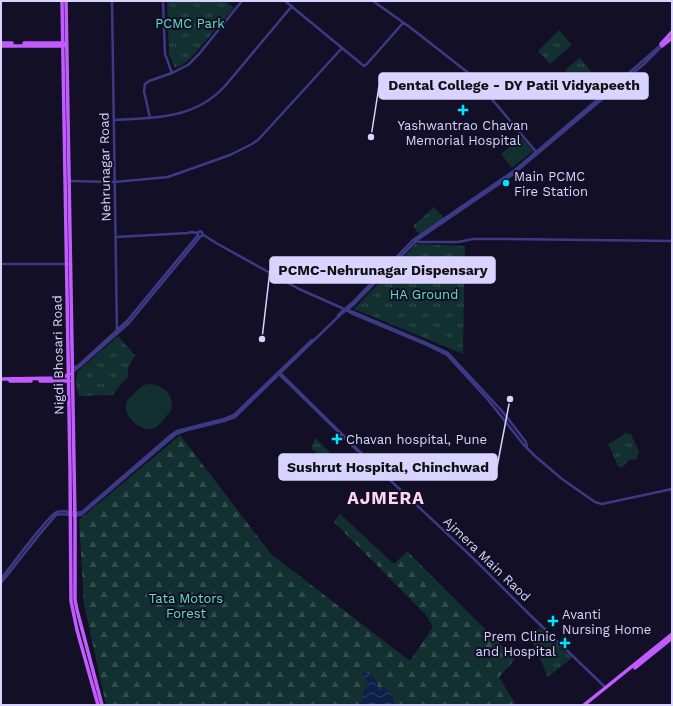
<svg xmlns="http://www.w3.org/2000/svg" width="673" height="706" viewBox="0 0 673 706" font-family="'Work Sans',sans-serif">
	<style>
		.grass { fill: #12302f }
		.forest { fill: url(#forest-firs) }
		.park { fill: url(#park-tufts) }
		.water { fill: url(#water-waves) }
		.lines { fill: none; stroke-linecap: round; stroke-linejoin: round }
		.minor { stroke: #3d3a85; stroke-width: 2.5 }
		.major { stroke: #c25bff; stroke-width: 3.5 }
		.poi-dot { fill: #00e5ff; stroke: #130f26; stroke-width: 1.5 }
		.labels { text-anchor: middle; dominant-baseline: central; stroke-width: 4; stroke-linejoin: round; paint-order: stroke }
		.park-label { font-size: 13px; fill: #5fe0c0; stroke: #130f26 }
		.poi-label { font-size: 13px; fill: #d9d4ff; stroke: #130f26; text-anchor: start }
		.street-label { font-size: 13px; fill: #d9d4ff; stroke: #130f26 }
		.district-label { font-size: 17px; font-weight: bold; letter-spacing: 1px; fill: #ffd6f0; stroke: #130f26 }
		.leader { fill: none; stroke: #d9d4ff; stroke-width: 1.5 }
		.callout-dot { fill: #d9d4ff; stroke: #130f26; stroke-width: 1.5 }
		.callout { fill: #d9d4ff; stroke: #d9d4ff; stroke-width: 1.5 }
		.callout-label { font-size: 14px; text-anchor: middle; font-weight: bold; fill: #111 }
	</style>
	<defs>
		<pattern id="forest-firs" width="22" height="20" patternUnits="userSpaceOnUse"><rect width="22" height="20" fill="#12302f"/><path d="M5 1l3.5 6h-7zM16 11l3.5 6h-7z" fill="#344d4e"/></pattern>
		<pattern id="park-tufts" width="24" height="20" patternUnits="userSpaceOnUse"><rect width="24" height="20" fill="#12302f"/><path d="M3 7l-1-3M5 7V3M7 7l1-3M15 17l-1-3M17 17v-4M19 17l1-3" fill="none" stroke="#344d4e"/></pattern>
		<pattern id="water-waves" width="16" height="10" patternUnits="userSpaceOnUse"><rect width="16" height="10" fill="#0c2248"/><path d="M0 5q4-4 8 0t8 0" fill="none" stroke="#2f4163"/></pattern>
	</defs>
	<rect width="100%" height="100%" fill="#130f26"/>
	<path class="grass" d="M521 137 533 151 512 168 501 154Z
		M148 384C160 384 171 391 172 404 172 405 172 409 171 410 170 412 169 413 167 415 164 419 159 426 155 428 141 434 120 414 127 401 129 398 133 394 136 392 140 387 142 385 148 384Z"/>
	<path class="forest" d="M180 435 271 554 410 661 433 627 425 614 334 522 340 514 394 564 407 551 515 659 499 677 516 705H106L84 604 79 520Z"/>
	<path class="park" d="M167 1H225L234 8 190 59 182 65 175 68 169 55Z
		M559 30 572 45 550 64 538 51Z
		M580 58 595 76 581 89 565 70Z
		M434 207 444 218 419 234 413 226Z
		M416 244 465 246 463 354 354 309Z
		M118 336 135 355 128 368V377L121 384 113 395 79 396C76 388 75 379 78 371Z
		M625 433 631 434 639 452 637 457V459L629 460 626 464 621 468 618 466 608 444 619 438Z
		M315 438 330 452 324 460 311 448Z
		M540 628 572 658 548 677 531 638Z"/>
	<path class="water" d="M365 672C370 674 374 676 376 681L378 683V692L385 687 384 688 387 689V691L391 692 395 697 393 699 395 705H358L361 701H363V694L365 688H366L368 686V682C365 680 363 679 362 674Z"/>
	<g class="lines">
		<path class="minor" d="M112 1 117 334
			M163 1 165 54 172 73
			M285 1 364 66 366 65 403 23
			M373 1 411 28 471 75 501 110 537 153
			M667 41 672 35
			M150 118 144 91 145 84 149 81 172 73 188 65 199 54 242 1
			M114 120C155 118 195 119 225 86L292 6
			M69 181 115 182 168 177 230 155 252 144 258 140 342 48
			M197.5 234a2.5 2.5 0 1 1 5 0a2.5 2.5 0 1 1-5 0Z
			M202 234 216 243 299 289 342 308
			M116 237 188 233 191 232 198 233
			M415 241 422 242H458L473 239H507L672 241
			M1 264H70
			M342 308 351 313 425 344 447 355 489 401 523 444 535 456 562 479 595 502 602 504 672 489
			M346 309 426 343 448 353 502 411 526 442 527 446
			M338 315 352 303 413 240 515 170 637 66 662 44
			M68 367H75L79 365 127 321 198 235
			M72 372 79 367 129 323 200 237
			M279 372 359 451 473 558 528 613 606 688
			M279 374 358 451H359
			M1 579C9 569 48 515 57 512 65 509 74 515 82 512L171 435 177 431 224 419 234 415 312 340
			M1 583 39 535 56 515C64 512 72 517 81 515L176 434 187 430 224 421 235 417 340 315 353 305 417 240 512 175 644 64 662 46"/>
		<path class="major" d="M62 1 70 468 71 601 77 630 98 705
			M66 1 75 521V600L77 610 102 705
			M1 43H12
			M24 43H64
			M661 44 672 32
			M1 46H64
			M662 46 672 38
			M1 379 60 378 64 377 69 374
			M10 381H31
			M40 381H69
			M635 668 672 638
			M584 705 672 634"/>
	</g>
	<g class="poi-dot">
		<path d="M461 104h4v4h4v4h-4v4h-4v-4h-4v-4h4z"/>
		<circle cx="506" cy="183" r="4"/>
		<path d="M335 433h4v4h4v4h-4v4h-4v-4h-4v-4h4z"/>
		<path d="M551 615h4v4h4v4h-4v4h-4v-4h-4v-4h4z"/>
		<path d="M563 637h4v4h4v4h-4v4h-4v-4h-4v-4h4z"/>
	</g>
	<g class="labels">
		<g class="park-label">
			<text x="190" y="23">PCMC Park</text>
			<text x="424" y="294">HA Ground</text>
			<text x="186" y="598">Tata Motors<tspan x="186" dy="15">Forest</tspan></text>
		</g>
		<g class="poi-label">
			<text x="463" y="125" text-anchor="middle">Yashwantrao Chavan<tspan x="463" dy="15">Memorial Hospital</tspan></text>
			<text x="514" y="176">Main PCMC<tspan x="514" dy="15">Fire Station</tspan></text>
			<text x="346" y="439">Chavan hospital, Pune</text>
			<text x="562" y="614">Avanti<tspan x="562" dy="15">Nursing Home</tspan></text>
			<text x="556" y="636" text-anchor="end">Prem Clinic<tspan x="556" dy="15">and Hospital</tspan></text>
		</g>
		<g class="street-label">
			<text transform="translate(105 167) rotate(-91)">Nehrunagar Road</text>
			<text transform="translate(58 355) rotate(-91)">Nigdi Bhosari Road</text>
			<text transform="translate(487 559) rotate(44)">Ajmera Main Raod</text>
		</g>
		<g class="district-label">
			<text x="386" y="498">AJMERA</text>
		</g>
	</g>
	<path class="leader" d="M371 137L379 86M262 339L270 270M510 399L497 467"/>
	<g class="callout-dot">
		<circle cx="371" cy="137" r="4"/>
		<circle cx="262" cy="339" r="4"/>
		<circle cx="510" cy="399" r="4"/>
	</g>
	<g class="callout">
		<rect x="379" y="73" width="269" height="26" rx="4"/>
		<rect x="270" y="257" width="225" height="26" rx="4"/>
		<rect x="279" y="454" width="218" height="26" rx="4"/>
	</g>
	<g class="callout-label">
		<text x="514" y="90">Dental College - DY Patil Vidyapeeth</text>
		<text x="383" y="275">PCMC-Nehrunagar Dispensary</text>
		<text x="388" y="472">Sushrut Hospital, Chinchwad</text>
	</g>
	<rect width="673" height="706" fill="none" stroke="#d9d4ff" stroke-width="4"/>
</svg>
